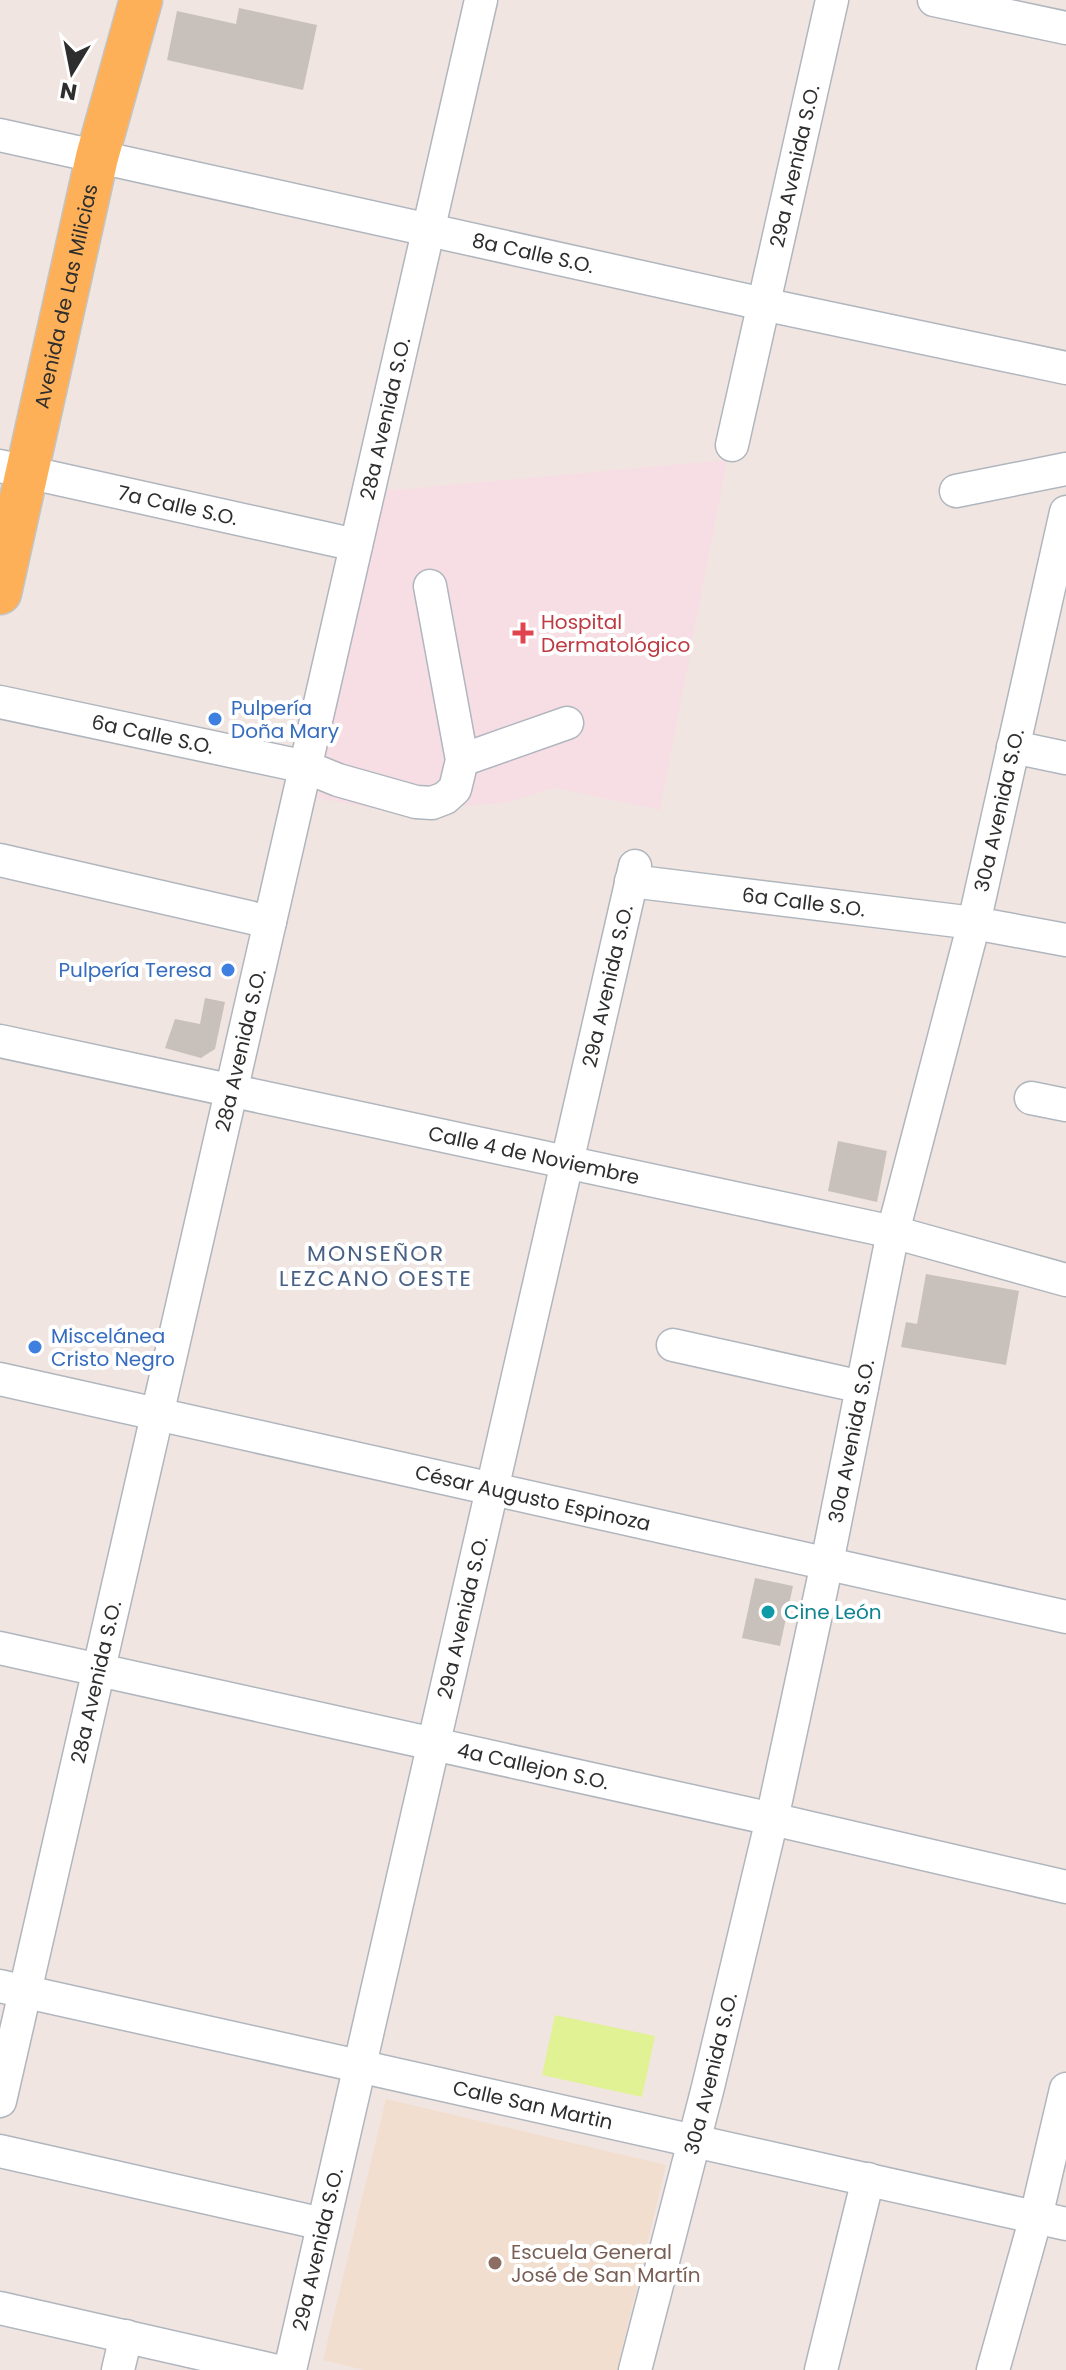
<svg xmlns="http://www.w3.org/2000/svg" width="1066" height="2370" viewBox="0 0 1066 2370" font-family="Poppins,sans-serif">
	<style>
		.education { fill: #f2decf }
		.medical { fill: #f7dde4 }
		.pitch { fill: #e0f294 }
		.building { fill: #c8c1bb }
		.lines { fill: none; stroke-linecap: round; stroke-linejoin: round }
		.minor-casing { stroke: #b0b6be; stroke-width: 35 }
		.major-casing { stroke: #c4c4c4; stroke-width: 45 }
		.minor { stroke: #fff; stroke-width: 32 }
		.major { stroke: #fdb058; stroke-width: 42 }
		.health-dot { fill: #e0444e; stroke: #fff; stroke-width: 3 }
		.shop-dot { fill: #3f7fe0; stroke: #fff; stroke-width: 3 }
		.culture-dot { fill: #0f9aa8; stroke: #fff; stroke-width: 3 }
		.education-dot { fill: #8d6e63; stroke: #fff; stroke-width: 3 }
		.labels { text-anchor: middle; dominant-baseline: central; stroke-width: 8; stroke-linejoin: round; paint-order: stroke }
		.street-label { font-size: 20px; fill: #2e2e2e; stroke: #fff }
		.health-label { font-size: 20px; fill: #be3a42; stroke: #fff; text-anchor: start }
		.shop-label { font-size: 20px; fill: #366cbe; stroke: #fff; text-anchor: start }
		.culture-label { font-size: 20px; fill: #0d838f; stroke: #fff; text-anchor: start }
		.education-label { font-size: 20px; fill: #785e54; stroke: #fff; text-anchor: start }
		.neighbourhood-label { font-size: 22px; letter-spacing: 2px; fill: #496184; stroke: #fff }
	</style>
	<rect width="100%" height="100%" fill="#f0e5e0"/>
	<path class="education" d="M386 2099 666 2165 617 2370H364L323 2360Z"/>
	<path class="medical" d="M727 460 660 810 555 788 504 803 387 811 317 798 382 491Z"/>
	<path class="pitch" d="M555 2015 655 2036 642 2097 542 2075Z"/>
	<path class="building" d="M239 8 317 25 303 90 167 60 177 11 236 24Z
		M205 998 225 1002 215 1049 201 1058 165 1048 175 1019 200 1024Z
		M838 1141 887 1151 877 1202 828 1191Z
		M926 1274 1019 1291 1006 1365 901 1347 906 1322 917 1324Z
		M755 1578 793 1586 780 1646 742 1638Z"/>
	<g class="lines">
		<g class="minor-casing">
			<g id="minor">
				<path d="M934 0 1066 28"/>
				<path id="s1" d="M0 135 763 304 1066 368"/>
				<path id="s2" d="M732 445 832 0"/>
				<path id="s3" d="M0 466 356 545"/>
				<path d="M956 491 1066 469"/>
				<path id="s4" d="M0 702 306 767 338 780 416 802 432 803 445 798 455 789 462 760 430 586"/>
				<path d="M1013 747 1066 758"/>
				<path d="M462 760 567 723"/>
				<path d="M0 860 270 922"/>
				<path id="s5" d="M631 881 974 923 1066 940"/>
				<path id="s6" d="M0 1041 893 1232 1066 1280"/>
				<path d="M1031 1098 1066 1105"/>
				<path d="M673 1345 862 1387"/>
				<path id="s7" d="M0 1379 1066 1617"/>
				<path id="s8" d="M0 1648 772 1819 1066 1887"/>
				<path id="s9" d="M0 1986 1066 2224"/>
				<path id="s10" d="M0 2101 481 0"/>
				<path d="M0 2151 323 2224"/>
				<path d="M0 2308 273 2370"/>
				<path d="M118 2370 126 2336"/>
				<path id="s11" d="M290 2370 635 866"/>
				<path id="s12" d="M635 2370 708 2087 772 1819 827 1563 893 1232 974 923 1066 512"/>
				<path d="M821 2370 868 2179"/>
				<path d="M993 2370 1036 2217 1066 2089"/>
			</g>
		</g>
		<g class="major-casing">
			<g id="major">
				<path id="s13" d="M0 593 97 157 141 0"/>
			</g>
		</g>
		<use href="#minor" class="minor"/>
		<use href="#major" class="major"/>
	</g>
	<path class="health-dot" d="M519 621h8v8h8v8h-8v8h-8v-8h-8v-8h8z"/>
	<g class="shop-dot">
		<circle cx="215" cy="719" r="8"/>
		<circle cx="228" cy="970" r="8"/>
		<circle cx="35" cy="1347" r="8"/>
	</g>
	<circle class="culture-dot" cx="768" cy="1612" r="8"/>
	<circle class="education-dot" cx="495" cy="2263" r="8"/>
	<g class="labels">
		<g class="street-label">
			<text stroke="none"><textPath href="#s2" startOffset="286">29a Avenida S.O.</textPath></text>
			<text stroke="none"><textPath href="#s1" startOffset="546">8a Calle S.O.</textPath></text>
			<text stroke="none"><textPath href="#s13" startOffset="304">Avenida de Las Milicias</textPath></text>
			<text stroke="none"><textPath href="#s10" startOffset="1726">28a Avenida S.O.</textPath></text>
			<text stroke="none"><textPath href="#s3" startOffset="182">7a Calle S.O.</textPath></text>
			<text stroke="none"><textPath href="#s4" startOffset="156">6a Calle S.O.</textPath></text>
			<text stroke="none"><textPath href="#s12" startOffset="1602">30a Avenida S.O.</textPath></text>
			<text stroke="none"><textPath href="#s5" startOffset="174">6a Calle S.O.</textPath></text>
			<text stroke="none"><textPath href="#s11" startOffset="1420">29a Avenida S.O.</textPath></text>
			<text stroke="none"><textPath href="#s10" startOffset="1078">28a Avenida S.O.</textPath></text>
			<text stroke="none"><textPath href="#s6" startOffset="546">Calle 4 de Noviembre</textPath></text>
			<text stroke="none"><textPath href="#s12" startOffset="954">30a Avenida S.O.</textPath></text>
			<text stroke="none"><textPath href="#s7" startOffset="546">César Augusto Espinoza</textPath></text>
			<text stroke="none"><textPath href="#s11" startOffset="772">29a Avenida S.O.</textPath></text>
			<text stroke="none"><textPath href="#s10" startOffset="430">28a Avenida S.O.</textPath></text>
			<text stroke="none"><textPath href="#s8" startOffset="546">4a Callejon S.O.</textPath></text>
			<text stroke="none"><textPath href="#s12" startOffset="306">30a Avenida S.O.</textPath></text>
			<text stroke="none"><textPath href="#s9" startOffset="546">Calle San Martin</textPath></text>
			<text stroke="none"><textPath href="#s11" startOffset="124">29a Avenida S.O.</textPath></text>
		</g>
		<g class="health-label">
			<text x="541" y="622">Hospital<tspan x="541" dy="23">Dermatológico</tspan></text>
		</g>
		<g class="shop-label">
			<text x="231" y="708">Pulpería<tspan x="231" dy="23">Doña Mary</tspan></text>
			<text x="212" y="970" text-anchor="end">Pulpería Teresa</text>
			<text x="51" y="1336">Miscelánea<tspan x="51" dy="23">Cristo Negro</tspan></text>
		</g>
		<g class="culture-label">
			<text x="784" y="1612">Cine León</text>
		</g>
		<g class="education-label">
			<text x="511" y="2252">Escuela General<tspan x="511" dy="23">José de San Martín</tspan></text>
		</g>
		<g class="neighbourhood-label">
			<text x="376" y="1253">MONSEÑOR<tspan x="376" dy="25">LEZCANO OESTE</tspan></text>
		</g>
	</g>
	<g transform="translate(72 72) rotate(190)" stroke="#ffffff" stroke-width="6" paint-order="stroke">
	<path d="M0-6L14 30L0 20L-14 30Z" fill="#2e2e2e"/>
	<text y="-12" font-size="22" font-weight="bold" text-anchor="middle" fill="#2e2e2e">N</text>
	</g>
</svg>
